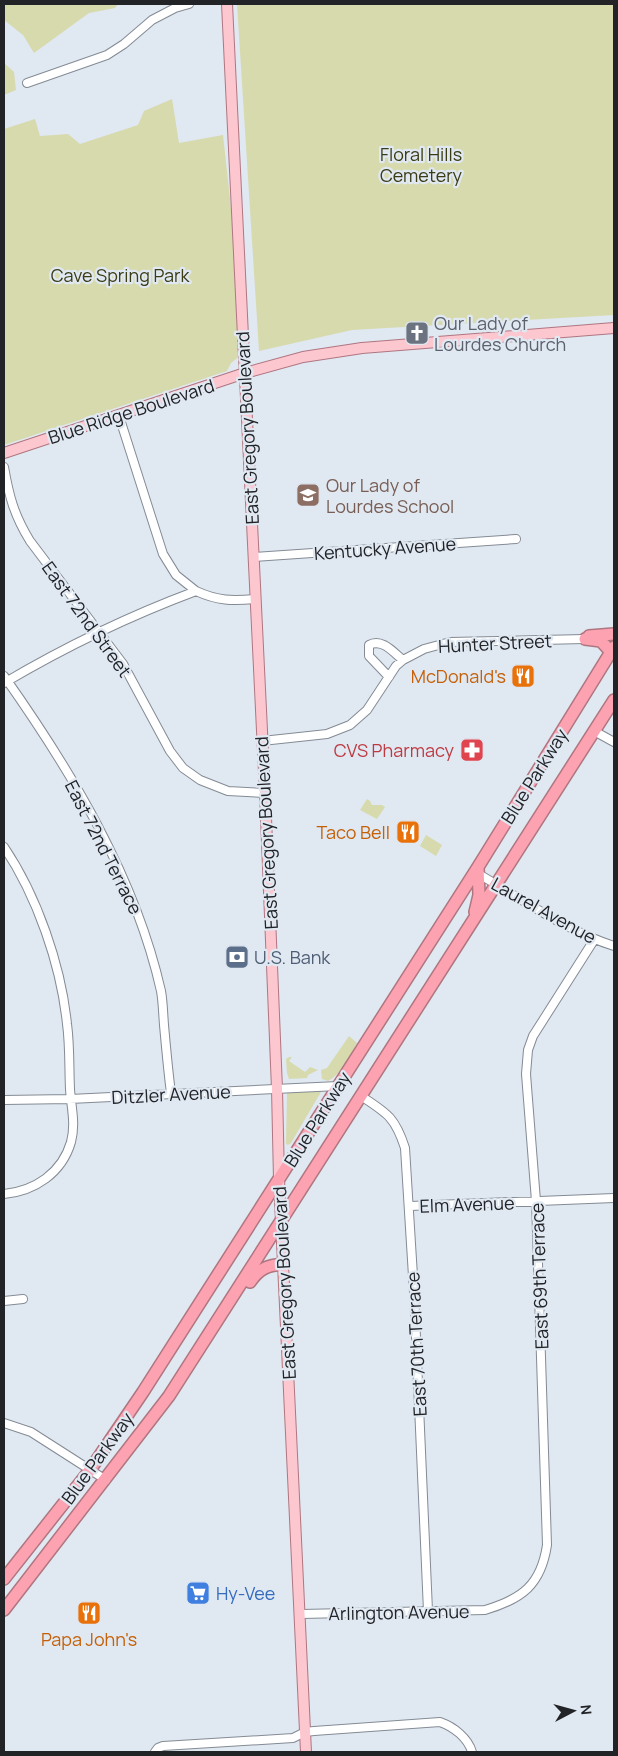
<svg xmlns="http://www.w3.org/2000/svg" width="618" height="1756" viewBox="0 0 618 1756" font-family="Manrope,sans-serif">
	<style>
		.green { fill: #d7daad }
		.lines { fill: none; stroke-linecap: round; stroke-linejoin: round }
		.minor-casing { stroke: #848b94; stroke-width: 10 }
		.major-casing { stroke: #af7680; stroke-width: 12 }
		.highway-casing { stroke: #af7680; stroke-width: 14 }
		.minor { stroke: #fff; stroke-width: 8 }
		.major { stroke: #fdc7d0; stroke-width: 10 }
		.highway { stroke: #fca2b0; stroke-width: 11 }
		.labels { text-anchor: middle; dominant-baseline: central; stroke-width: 4.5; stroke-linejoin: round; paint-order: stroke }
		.park-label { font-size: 18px; fill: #3b3c14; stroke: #e0e8f2 }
		.worship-label { font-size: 18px; fill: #5b616d; stroke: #e0e8f2; text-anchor: start }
		.street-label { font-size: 18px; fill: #212327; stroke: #e0e8f2 }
		.education-label { font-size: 18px; fill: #785e54; stroke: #e0e8f2; text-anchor: start }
		.food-label { font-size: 18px; fill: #c56008; stroke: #e0e8f2; text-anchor: end }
		.health-label { font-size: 18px; fill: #be3a42; stroke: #e0e8f2; text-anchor: end }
		.service-label { font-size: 18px; fill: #4e5e75; stroke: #e0e8f2; text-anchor: start }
		.shop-label { font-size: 18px; fill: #366cbe; stroke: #e0e8f2; text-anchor: start }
	</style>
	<rect width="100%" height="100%" fill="#e0e8f2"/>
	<path class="green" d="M4 4H118L115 8 89 13 34 53 23 35 4 20Z
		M237 4H614V315L352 330 259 351Z
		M4 63 14 72 16 90 4 95Z
		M172 99 179 143 223 135 236 254 240 356 231 363 227 371 4 445V129L35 119 40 136 68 134 80 144 138 125 144 111Z
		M367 799 370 801 372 805H382L385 807 377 819 360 810Z
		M426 835 442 845 436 856 420 846Z
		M349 1036 357 1043C349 1057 342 1073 328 1081L322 1079 321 1070 327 1068Z
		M289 1057H292L289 1061 305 1072 310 1067 318 1070 308 1075 307 1078 289 1079 287 1073 286 1059Z
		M321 1089V1092L291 1143 288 1145 286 1144 287 1093 291 1090Z"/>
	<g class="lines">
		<g class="minor-casing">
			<path id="minor" d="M27 83 107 55 124 44 152 20 175 8 189 4
				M119 416 163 554 176 575 196 591
				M4 467C9 496 14 515 30 541L123 664 170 751 183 768 200 780 228 791 265 793
				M253 557 516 539
				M4 676C71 771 135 876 161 991 163 1002 163 1013 164 1025 166 1047 168 1070 171 1093
				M389 677 369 656V645C382 638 393 652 403 660
				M4 683C65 647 129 616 196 591 218 601 232 601 255 599
				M594 731 614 742
				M262 741 327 734 350 725 367 710 396 666 403 660 424 649 450 642 585 639
				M4 847C37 896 61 965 67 1024 70 1046 69 1068 70 1089 71 1107 76 1123 71 1142 62 1173 35 1191 4 1194
				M475 872C521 898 564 930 614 946
				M361 1096C387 1113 395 1117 405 1148L414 1292 428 1611
				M4 1100 70 1099 338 1086
				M410 1206 614 1198
				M4 1301 23 1299
				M4 1423 31 1432 106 1480
				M301 1614 485 1610C522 1599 541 1585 547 1545L536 1201 526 1074 528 1050 533 1036 594 940
				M155 1752 158 1748 163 1746 293 1738 305 1732 314 1731 440 1722C454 1727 468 1738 472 1752"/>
		</g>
		<g class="major-casing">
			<path id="major" d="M227 4 265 793 277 1089 279 1179 306 1752
				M4 453 245 373 303 357 362 348 614 328"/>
		</g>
		<g class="highway-casing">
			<path id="highway" d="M589 636 614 634
				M585 639 601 641 611 652
				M475 912 479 895 478 867
				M250 1282C259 1269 267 1265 284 1264
				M4 1579 90 1470 143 1392 478 867 614 647
				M4 1610 169 1396 614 700"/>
		</g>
		<use href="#minor" class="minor"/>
		<use href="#major" class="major"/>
		<use href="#highway" class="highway"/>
	</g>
	<defs>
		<g id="church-square" transform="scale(1.25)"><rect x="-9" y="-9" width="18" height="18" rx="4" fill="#6b7280" stroke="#e0e8f2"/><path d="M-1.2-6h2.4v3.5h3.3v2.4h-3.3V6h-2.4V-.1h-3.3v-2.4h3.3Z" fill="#fff"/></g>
		<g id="school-square" transform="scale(1.25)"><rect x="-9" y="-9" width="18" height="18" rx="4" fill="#8d6e63" stroke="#e0e8f2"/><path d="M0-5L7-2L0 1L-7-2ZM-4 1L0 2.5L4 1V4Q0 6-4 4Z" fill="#fff"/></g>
		<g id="restaurant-square" transform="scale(1.25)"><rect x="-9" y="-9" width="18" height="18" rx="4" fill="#e8710a" stroke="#e0e8f2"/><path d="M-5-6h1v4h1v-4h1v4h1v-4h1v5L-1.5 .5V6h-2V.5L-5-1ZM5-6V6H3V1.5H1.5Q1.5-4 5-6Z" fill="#fff"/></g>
		<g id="pharmacy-square" transform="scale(1.25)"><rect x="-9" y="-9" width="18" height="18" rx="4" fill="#e0444e" stroke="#e0e8f2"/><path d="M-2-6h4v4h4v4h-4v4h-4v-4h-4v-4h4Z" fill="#fff"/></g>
		<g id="bank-square" transform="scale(1.25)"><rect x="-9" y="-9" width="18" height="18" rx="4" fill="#5c6f8a" stroke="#e0e8f2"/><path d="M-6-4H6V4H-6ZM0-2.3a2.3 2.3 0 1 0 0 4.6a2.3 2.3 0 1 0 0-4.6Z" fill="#fff"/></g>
		<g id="supermarket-square" transform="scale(1.25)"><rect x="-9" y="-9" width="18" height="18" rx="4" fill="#3f7fe0" stroke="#e0e8f2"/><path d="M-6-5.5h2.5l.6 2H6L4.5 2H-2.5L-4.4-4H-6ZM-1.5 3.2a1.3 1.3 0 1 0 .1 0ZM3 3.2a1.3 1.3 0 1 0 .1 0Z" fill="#fff"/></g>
	</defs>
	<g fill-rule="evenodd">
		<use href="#church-square" x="417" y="333"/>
		<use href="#school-square" x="308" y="495"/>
		<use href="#restaurant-square" x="523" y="676"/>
		<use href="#pharmacy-square" x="472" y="750"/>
		<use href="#restaurant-square" x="408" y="832"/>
		<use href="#bank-square" x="237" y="957"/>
		<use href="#supermarket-square" x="198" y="1593"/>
		<use href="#restaurant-square" x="89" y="1613"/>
	</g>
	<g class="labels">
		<g class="park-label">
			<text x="421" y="154">Floral Hills<tspan x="421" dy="21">Cemetery</tspan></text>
			<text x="120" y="275">Cave Spring Park</text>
		</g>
		<g class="worship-label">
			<text x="434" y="323">Our Lady of<tspan x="434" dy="21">Lourdes Church</tspan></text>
		</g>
		<g class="street-label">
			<text transform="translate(131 411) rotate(-18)">Blue Ridge Boulevard</text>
			<text transform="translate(247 428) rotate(-93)">East Gregory Boulevard</text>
			<text transform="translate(385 548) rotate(-4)">Kentucky Avenue</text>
			<text transform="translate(87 619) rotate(54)">East 72nd Street</text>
			<text transform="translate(495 643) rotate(-3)">Hunter Street</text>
			<text transform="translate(534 776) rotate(-58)">Blue Parkway</text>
			<text transform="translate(266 833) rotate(-93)">East Gregory Boulevard</text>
			<text transform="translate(104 847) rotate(63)">East 72nd Terrace</text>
			<text transform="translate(544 910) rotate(29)">Laurel Avenue</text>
			<text transform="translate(171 1094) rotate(-3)">Ditzler Avenue</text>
			<text transform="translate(317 1119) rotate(-58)">Blue Parkway</text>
			<text transform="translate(467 1204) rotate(-2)">Elm Avenue</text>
			<text transform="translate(539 1276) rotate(-92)">East 69th Terrace</text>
			<text transform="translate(284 1283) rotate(-93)">East Gregory Boulevard</text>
			<text transform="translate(416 1344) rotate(-93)">East 70th Terrace</text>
			<text transform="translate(97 1458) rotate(-54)">Blue Parkway</text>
			<text transform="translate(399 1612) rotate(-1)">Arlington Avenue</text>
		</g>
		<g class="education-label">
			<text x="326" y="485">Our Lady of<tspan x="326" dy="21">Lourdes School</tspan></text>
		</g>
		<g class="food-label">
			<text x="506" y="676">McDonald's</text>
			<text x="390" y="832">Taco Bell</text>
			<text x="89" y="1639" text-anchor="middle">Papa John's</text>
		</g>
		<g class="health-label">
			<text x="454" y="750">CVS Pharmacy</text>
		</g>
		<g class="service-label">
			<text x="254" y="957">U.S. Bank</text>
		</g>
		<g class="shop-label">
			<text x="216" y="1593">Hy-Vee</text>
		</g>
	</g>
	<rect width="618" height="1756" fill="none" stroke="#212327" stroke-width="10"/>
	<g transform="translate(573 1711) rotate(84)" stroke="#e0e8f2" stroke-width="4" paint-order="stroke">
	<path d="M0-4L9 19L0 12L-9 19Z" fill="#212327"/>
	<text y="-8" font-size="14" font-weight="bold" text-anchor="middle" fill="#212327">N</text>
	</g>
</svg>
